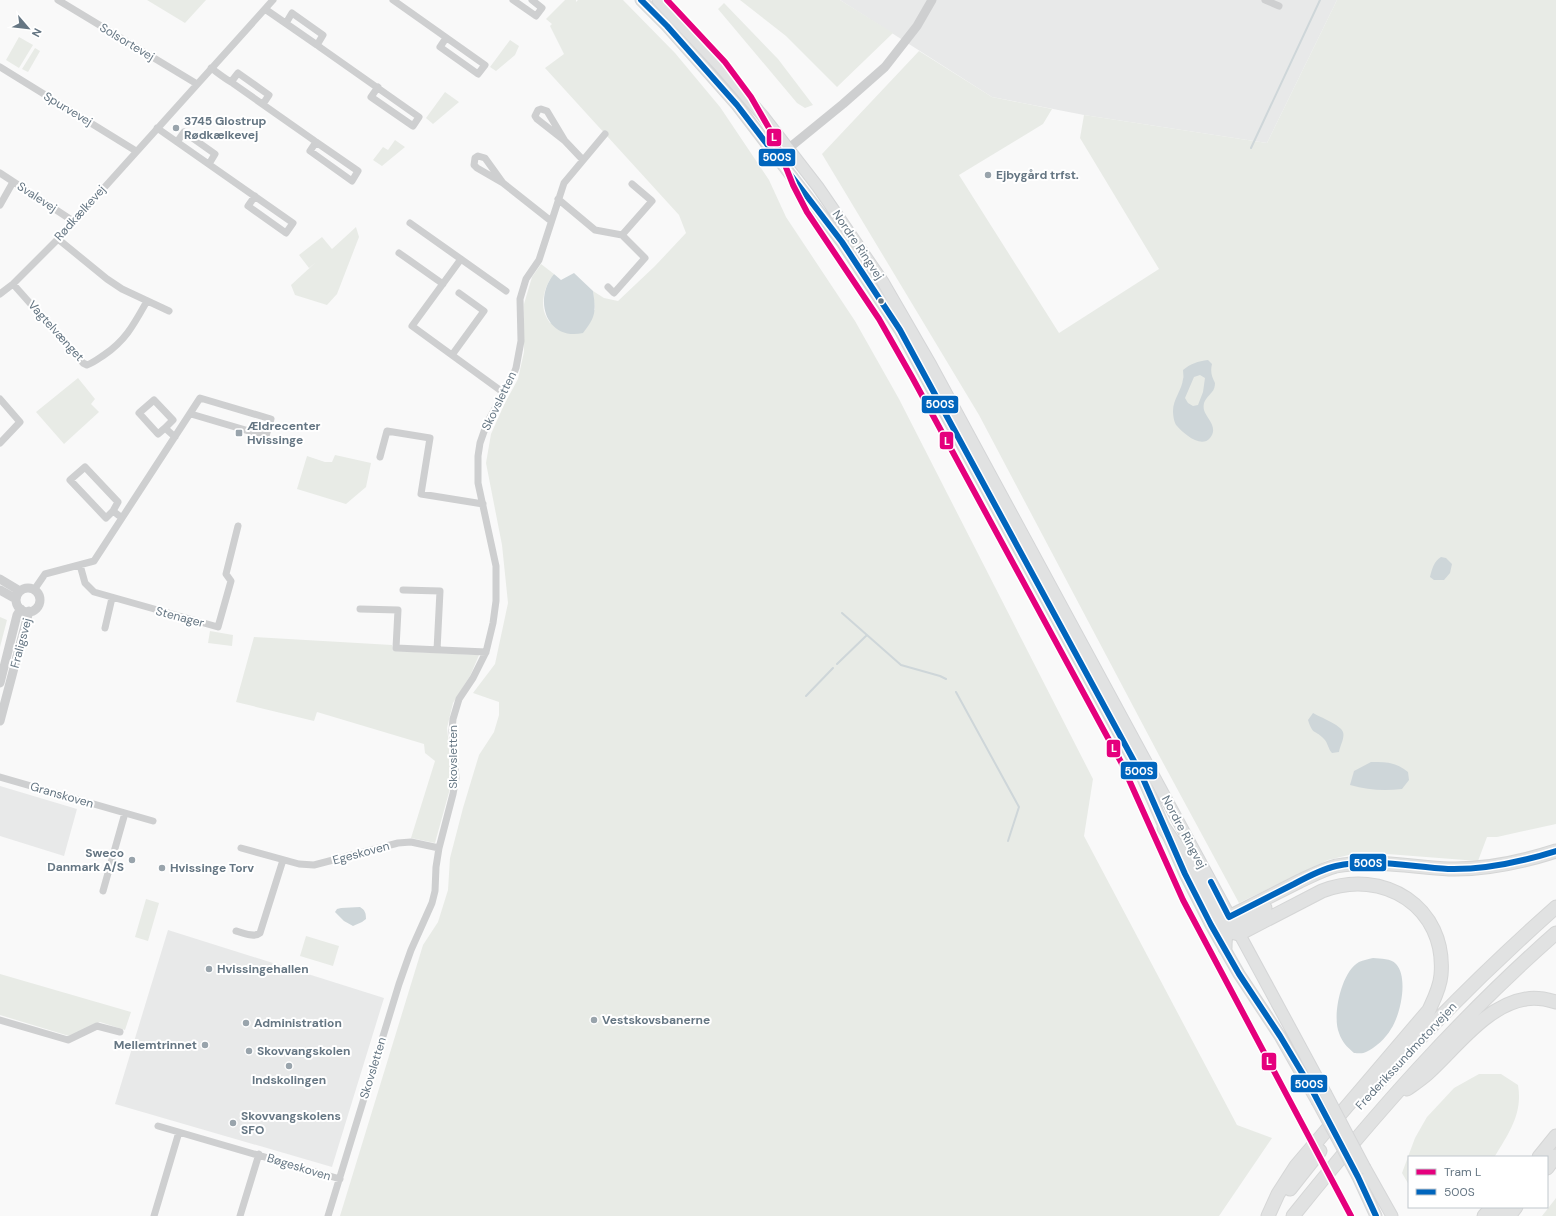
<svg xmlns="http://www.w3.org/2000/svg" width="1556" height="1216" viewBox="0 0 1556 1216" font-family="'DM Sans',sans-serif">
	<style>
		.built { fill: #e8e9e9 }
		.green { fill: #e8ebe6 }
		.water { fill: #ced6d9; fill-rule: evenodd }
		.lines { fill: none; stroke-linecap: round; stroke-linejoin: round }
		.stream { stroke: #ced6d9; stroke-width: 2 }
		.primary-casing { stroke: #d5d6d7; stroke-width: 13 }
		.motorway-casing { stroke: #d5d6d6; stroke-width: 15 }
		.minor { stroke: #cecfd0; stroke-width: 7 }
		.tertiary { stroke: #cecfd0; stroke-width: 9 }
		.primary { stroke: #e1e2e2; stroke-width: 11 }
		.motorway { stroke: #e1e2e2; stroke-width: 13 }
		.primary-bridge-casing { stroke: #d5d6d7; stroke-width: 13; stroke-linecap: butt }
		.primary-bridge { stroke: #e1e2e2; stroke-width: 11 }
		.bus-1-casing { stroke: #fff; stroke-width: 9 }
		.bus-1 { stroke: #0065bd; stroke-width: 6 }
		.tram-1-casing { stroke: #fff; stroke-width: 9 }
		.tram-1 { stroke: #e5007d; stroke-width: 6 }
		.poi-dot { fill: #99a4ac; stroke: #fff; stroke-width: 1.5 }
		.bus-dot { fill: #657683; stroke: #fff; stroke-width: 1.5 }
		.labels { text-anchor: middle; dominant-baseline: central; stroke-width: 4; stroke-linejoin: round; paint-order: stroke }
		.street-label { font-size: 12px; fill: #657683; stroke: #fff }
		.poi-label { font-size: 12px; font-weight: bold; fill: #657683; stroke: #fff; text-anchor: start }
		.line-badge { stroke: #fff; stroke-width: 1.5 }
		.badge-label { font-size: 11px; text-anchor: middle; font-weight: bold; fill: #fff }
	</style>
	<rect width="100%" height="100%" fill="#f9f9f9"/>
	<path class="built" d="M840 0H1337L1267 143 1084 115 992 97Z
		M0 786 77 809 64 856 0 836Z
		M168 930 384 998 332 1167 115 1104Z"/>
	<path class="green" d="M147 0H206L185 23Z
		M565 0H576V2L578 0H623L675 53 720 107 769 180 786 217 855 321 899 399 1093 779 1084 836 1237 1125 1272 1138 1219 1216H340L423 945 438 922 448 890 450 858 463 808 479 755 494 732 499 715V702L473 693 495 664 508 603 502 545 486 463 491 434 504 405 518 379 524 352V304L532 277 541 264 554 274C546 283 541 299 544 311 545 315 548 320 550 323L595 310 593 291 604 298 618 301 655 266 686 233 679 215 545 68 564 54 550 26 552 24 546 19Z
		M740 0H840L893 33 837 87 786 36Z
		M1337 0H1556V824L1497 837H1487L1478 861 1361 852 1328 860 1239 903 1161 759 979 415 822 154 919 51 992 97 1052 109 1043 124 959 175 1059 333 1159 269 1080 138 1084 115 1267 143Z
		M724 3 778 59 813 105 805 108 797 103 718 9Z
		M19 37 33 45 19 68 6 60Z
		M510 40 519 46 515 55 496 71 490 67Z
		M35 48 40 51 28 72 22 69Z
		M445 92 459 102 433 124 426 118Z
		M395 140 405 147 382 166 373 160 383 147 388 150Z
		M356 227 359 237 337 294 327 305 295 295 291 285 316 262 309 268 299 255 322 237 332 249Z
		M78 378 95 399 91 404 99 412 64 444 36 412Z
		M335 455 371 463 366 487 346 504 297 489 307 456 325 462H332Z
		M0 617 7 620 0 647Z
		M210 631 233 635 232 646 208 643Z
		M254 637 392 645 393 651 479 655 470 676 453 703 447 728 451 762V785L435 843 411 838 435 761 425 753 424 744 317 712 314 721 236 702Z
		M146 899 159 903 148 941 135 937Z
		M306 936 339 946 333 966 300 956Z
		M0 974 131 1012 125 1030 100 1022 69 1036 0 1015Z
		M1479 1074H1501L1518 1085C1523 1113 1509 1133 1495 1156L1409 1157V1185L1402 1173 1415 1138 1427 1117 1454 1088Z
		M1556 1198V1216H1542Z"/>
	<path class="water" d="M574 273 593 291C596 311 596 317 583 333 546 341 533 299 554 274L561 280Z
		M1208 360 1212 364C1210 372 1212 377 1215 383 1215 386 1214 390 1212 392 1208 397 1202 401 1204 410 1206 418 1219 427 1210 438 1201 449 1183 433 1177 426 1174 423 1173 415 1173 411 1173 399 1182 390 1183 379 1184 377 1183 373 1183 370 1190 364 1198 361 1208 360ZM1200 375 1205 378 1203 392 1198 405 1193 406 1188 403 1185 398 1194 377Z
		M1441 557 1446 558 1452 564 1450 573 1444 580H1434L1430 577C1432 569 1434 561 1441 557Z
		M1313 713C1320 717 1341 725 1343 732 1345 738 1340 746 1339 752L1332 753C1328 749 1328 743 1324 739 1315 729 1313 736 1308 720Z
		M1371 762C1386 762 1396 762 1408 772L1409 780 1402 789C1383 791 1368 790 1350 785L1354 771Z
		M360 907C365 910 366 913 366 919L362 922 353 926 344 921 335 912 337 909 341 908Z
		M1373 958C1381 959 1391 958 1396 964 1409 978 1400 1016 1391 1029 1386 1038 1375 1048 1366 1052 1363 1054 1357 1053 1354 1053 1347 1047 1342 1042 1339 1033 1332 1016 1341 972 1359 962 1363 960 1369 959 1373 958Z"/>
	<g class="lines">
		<path class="stream" d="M1251 148 1320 0
			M842 613 901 665 940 676 946 679
			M837 664 867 635
			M956 692 1019 807 1008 841
			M806 696 833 668"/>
		<g class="primary-casing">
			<path id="primary" d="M641 0 667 26 737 105 842 242 900 330 1141 774 1185 874 1211 925 1239 974 1280 1036 1317 1101
				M658 0 718 64 763 116 818 187 883 282 931 365 1325 1092
				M1365 1168 1392 1216
				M1358 1177 1376 1216"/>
		</g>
		<g class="motorway-casing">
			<path id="motorway" d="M1164 828 1194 871 1227 931 1239 934 1322 891C1383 867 1447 907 1441 975 1440 988 1434 999 1429 1010L1296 1166 1278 1194 1268 1216
				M1229 917C1253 905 1276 893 1300 881 1311 876 1324 869 1336 866 1372 859 1412 867 1449 869 1484 870 1522 862 1556 851
				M1225 948C1225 943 1225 937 1227 932 1231 924 1256 914 1265 908
				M1376 1086C1432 1023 1493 963 1556 907
				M1407 1089C1414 1084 1420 1080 1427 1074 1455 1049 1486 1005 1526 999 1536 997 1546 999 1556 1002
				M1539 1157 1556 1136
				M1547 1168 1556 1156
				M1290 1189 1320 1151
				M1293 1216C1374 1115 1459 1018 1556 933
				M1484 1216 1492 1207
				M1497 1216 1503 1207
				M1509 1216 1516 1207"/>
		</g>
		<path class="minor" d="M58 0 197 84
			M393 0 485 65 478 74 440 47 446 38
			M513 0 536 16 542 8 532 0
			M1265 0 1279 6
			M265 9 317 45 321 48 419 117 413 126 371 97 378 87
			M286 23 292 13 323 35 317 45
			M0 67 136 151
			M211 68C218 73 224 78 231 82L312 139 316 142 358 171 352 181 310 151 316 142
			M231 82 238 73 269 95 263 104
			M157 128 293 223 286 233 248 206 255 196
			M565 141 537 119 535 116 538 110 541 109 547 111 565 141 583 160
			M177 142 184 132 215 154 209 164
			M0 173 73 221
			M503 183 477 168 474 165 475 158 478 156 485 158 503 183 551 221
			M558 199 595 230 622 235 645 258 614 293 608 287
			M0 205 13 182
			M410 223 506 291
			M622 235 652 201 632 184
			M58 239 107 279 122 289 169 311
			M399 253 443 284
			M461 259 412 326 504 393
			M13 284 83 363 87 365C93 363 98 359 104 355 126 340 134 324 147 301
			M0 294 13 284 58 239 273 0
			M452 355 484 311 459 293
			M0 399 20 422 0 443
			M165 428 158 434 139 413 154 400 173 420 165 428 175 437
			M380 457 387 431 430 438 421 494 483 504
			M113 511 106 518 70 480 85 467 118 502 113 511 122 518
			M80 565 85 583 94 592 218 627 231 581 226 574 238 526
			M34 590 45 574 94 561 200 398 271 419 266 436 191 414
			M403 590 440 591 437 650
			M360 609 398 610 396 648 486 652
			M105 628 112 598
			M0 777 153 821
			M241 848 299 864 314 865 398 843 411 842 439 848
			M103 891 125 813
			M236 931C244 933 254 938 260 933L283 860
			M0 1020 68 1040 97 1026 120 1032
			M158 1126 340 1179
			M154 1216 179 1132
			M240 1216 259 1154
			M328 1216 399 984 411 950 432 903 435 891 436 867 439 848 453 794 456 778 452 731 453 719 459 699 473 678 486 652 493 623 496 601V566L478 483V456L480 443 487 423 512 378 516 368 521 341 520 299 526 279 539 260 564 183 605 134"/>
		<path class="tertiary" d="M778 157 843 104 885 67 917 26 932 0
			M0 579 20 591
			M16 600a12 12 0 1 1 24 0a12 12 0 1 1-24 0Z
			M0 590 16 599
			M0 683 17 615 21 609
			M0 721 29 611"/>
		<use href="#primary" class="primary"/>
		<use href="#motorway" class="motorway"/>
		<g class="primary-bridge-casing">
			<path id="primary-bridge" d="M1325 1092 1365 1168
				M1317 1101 1358 1177"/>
		</g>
		<use href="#primary-bridge" class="primary-bridge"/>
		<g class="bus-1-casing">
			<path id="bus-1" d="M641 0 667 26 737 105 842 242 900 330 1141 774 1185 874 1211 925 1239 974 1280 1036 1310 1086 1358 1177 1376 1216
				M1211 882 1229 917C1251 906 1272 895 1294 884 1307 877 1322 869 1336 866 1373 858 1411 867 1448 869 1485 870 1521 862 1556 851"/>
		</g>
		<use href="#bus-1" class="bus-1"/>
		<g class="tram-1-casing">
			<path id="tram-1" d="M667 0 725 62 751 97 773 135 793 185 807 212 879 319 912 377 1121 762 1183 900 1351 1216"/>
		</g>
		<use href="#tram-1" class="tram-1"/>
	</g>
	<g class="poi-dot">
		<circle cx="176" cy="128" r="4"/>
		<circle cx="988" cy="175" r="4"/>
		<rect x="235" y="429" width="8" height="8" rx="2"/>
		<circle cx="132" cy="860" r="4"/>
		<circle cx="162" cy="868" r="4"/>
		<circle cx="209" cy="969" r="4"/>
		<circle cx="594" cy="1020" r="4"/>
		<circle cx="246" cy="1023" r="4"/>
		<circle cx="205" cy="1045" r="4"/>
		<circle cx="249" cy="1051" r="4"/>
		<circle cx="289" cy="1066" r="4"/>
		<circle cx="233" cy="1123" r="4"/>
	</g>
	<circle class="bus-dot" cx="881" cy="301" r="3.5"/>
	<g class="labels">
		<g class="street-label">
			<text transform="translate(127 42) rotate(31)">Solsortevej</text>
			<text transform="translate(68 109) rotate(31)">Spurvevej</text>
			<text transform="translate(37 197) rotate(33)">Svalevej</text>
			<text transform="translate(80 213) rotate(-48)">Rødkælkevej</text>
			<text transform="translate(858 245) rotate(56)">Nordre Ringvej</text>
			<text transform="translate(56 331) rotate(48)">Vagtelvænget</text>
			<text transform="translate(499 401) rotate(-64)">Skovsletten</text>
			<text transform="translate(180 617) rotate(15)">Stenager</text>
			<text transform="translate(21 643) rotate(-75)">Fraligsvej</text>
			<text transform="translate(453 757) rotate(-90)">Skovsletten</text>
			<text transform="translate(62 795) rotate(16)">Granskoven</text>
			<text transform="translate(1184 832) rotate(62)">Nordre Ringvej</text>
			<text transform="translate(361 853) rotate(-15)">Egeskoven</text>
			<text transform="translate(1406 1056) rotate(-47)">Frederikssundmotorvejen</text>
			<text transform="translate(373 1068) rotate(-73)">Skovsletten</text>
			<text transform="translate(299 1167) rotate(17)">Bøgeskoven</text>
		</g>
		<g class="poi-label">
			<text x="184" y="121">3745 Glostrup<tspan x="184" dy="14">Rødkælkevej</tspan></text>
			<text x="996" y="175">Ejbygård trfst.</text>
			<text x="247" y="426">Ældrecenter<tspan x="247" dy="14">Hvissinge</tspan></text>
			<text x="124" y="853" text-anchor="end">Sweco<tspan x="124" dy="14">Danmark A/S</tspan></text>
			<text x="170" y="868">Hvissinge Torv</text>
			<text x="217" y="969">Hvissingehallen</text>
			<text x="602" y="1020">Vestskovsbanerne</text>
			<text x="254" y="1023">Administration</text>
			<text x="197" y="1045" text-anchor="end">Mellemtrinnet</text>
			<text x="257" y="1051">Skovvangskolen</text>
			<text x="289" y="1080" text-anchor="middle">Indskolingen</text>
			<text x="241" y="1116">Skovvangskolens<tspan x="241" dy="14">SFO</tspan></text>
		</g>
	</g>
	<g class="line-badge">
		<rect x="766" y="128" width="16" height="19" rx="4" fill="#e5007d"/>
		<rect x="758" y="148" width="38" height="19" rx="4" fill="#0065bd"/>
		<rect x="921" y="395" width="38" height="19" rx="4" fill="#0065bd"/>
		<rect x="939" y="431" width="15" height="19" rx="4" fill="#e5007d"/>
		<rect x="1106" y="739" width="15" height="19" rx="4" fill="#e5007d"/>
		<rect x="1120" y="761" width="38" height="19" rx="4" fill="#0065bd"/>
		<rect x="1349" y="853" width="38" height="19" rx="4" fill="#0065bd"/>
		<rect x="1261" y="1052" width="16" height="19" rx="4" fill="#e5007d"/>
		<rect x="1290" y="1074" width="38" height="19" rx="4" fill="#0065bd"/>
	</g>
	<g class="badge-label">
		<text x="774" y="141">L</text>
		<text x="777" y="161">500S</text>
		<text x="940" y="408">500S</text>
		<text x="947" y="445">L</text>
		<text x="1114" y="752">L</text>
		<text x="1139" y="775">500S</text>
		<text x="1368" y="867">500S</text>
		<text x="1269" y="1065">L</text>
		<text x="1309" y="1088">500S</text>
	</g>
	<rect x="1408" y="1156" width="140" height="52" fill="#ffffff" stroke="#c1c8cd"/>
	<rect x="1416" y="1169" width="20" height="6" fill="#e5007d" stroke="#c1c8cd"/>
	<text x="1444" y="1176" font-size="12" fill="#657683">Tram L</text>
	<rect x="1416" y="1189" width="20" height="6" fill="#0065bd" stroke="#c1c8cd"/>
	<text x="1444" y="1196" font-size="12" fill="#657683">500S</text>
	<g transform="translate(28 28) rotate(118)" stroke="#ffffff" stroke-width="3" paint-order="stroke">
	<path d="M0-3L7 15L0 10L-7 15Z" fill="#657683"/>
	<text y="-6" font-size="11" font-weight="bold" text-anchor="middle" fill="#657683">N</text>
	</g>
</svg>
